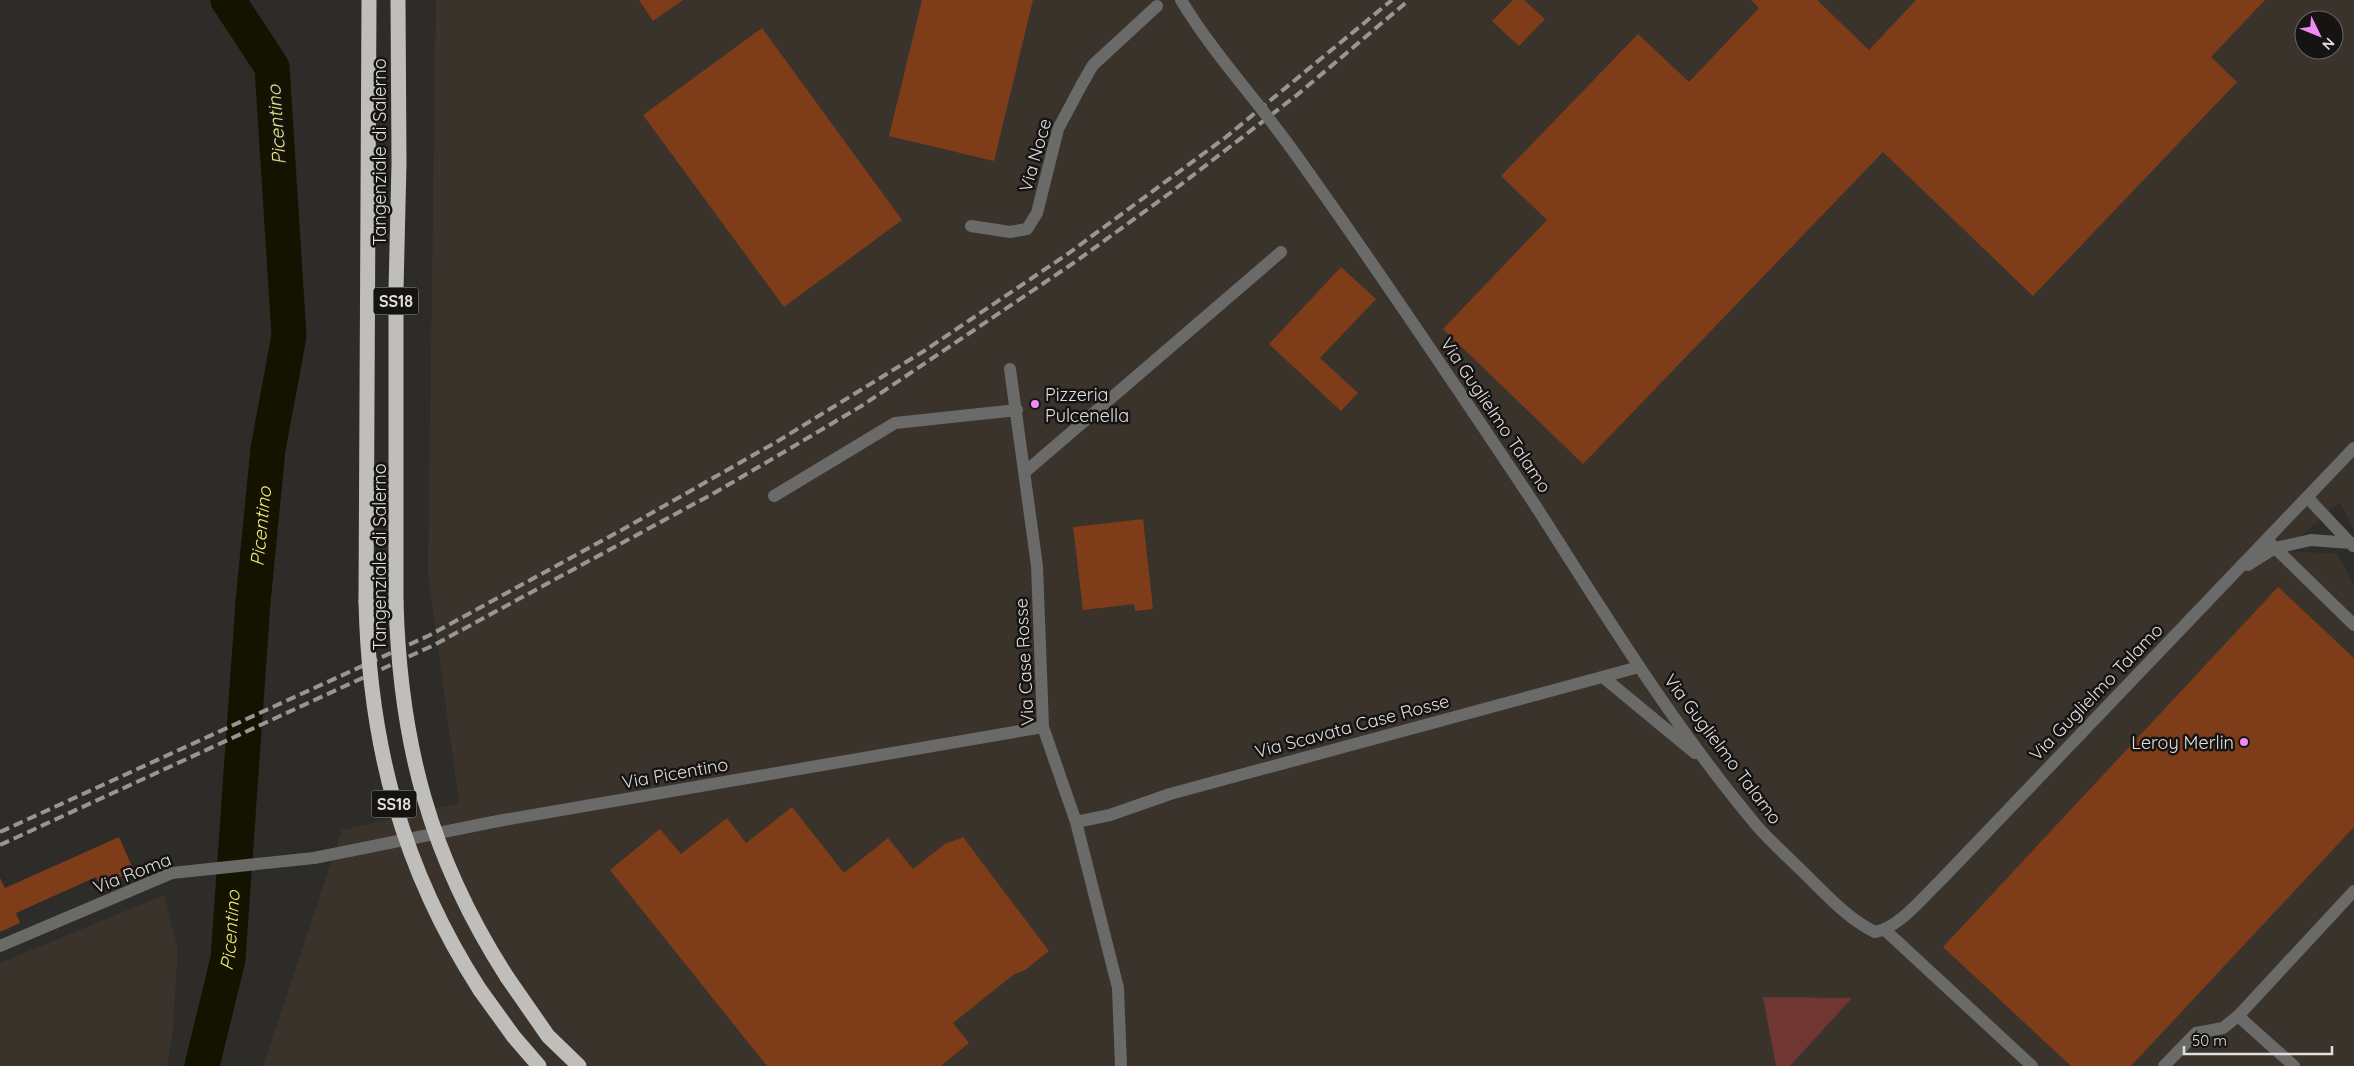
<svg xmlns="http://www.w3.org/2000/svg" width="2354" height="1066" viewBox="0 0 2354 1066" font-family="Quicksand,sans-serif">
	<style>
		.built { fill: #3a332c; fill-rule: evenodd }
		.green { fill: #703732 }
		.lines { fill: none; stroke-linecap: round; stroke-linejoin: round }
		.river { stroke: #141300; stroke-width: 35 }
		.building { fill: #7e3c19 }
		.minor { stroke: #6a6a68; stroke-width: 12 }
		.highway { stroke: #c0bebb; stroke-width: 15 }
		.rail { stroke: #979693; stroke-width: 4; stroke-dasharray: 10 5; stroke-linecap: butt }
		.minor-bridge { stroke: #6a6a68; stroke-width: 12 }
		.highway-bridge { stroke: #c0bebb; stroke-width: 15 }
		.poi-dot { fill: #f08bf5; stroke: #151413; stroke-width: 2 }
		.labels { text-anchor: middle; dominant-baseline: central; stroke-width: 5; stroke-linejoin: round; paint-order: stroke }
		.shield { fill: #151413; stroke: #a3a2a0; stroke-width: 1 }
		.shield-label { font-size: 16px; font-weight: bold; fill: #e0dfdd }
		.street-label { font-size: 18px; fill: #e0dfdd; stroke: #151413 }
		.poi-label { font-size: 18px; fill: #e0dfdd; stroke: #151413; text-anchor: start }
		.water-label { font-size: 19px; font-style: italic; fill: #ede97a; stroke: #151413 }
	</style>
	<rect width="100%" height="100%" fill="#2e2c29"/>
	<path class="built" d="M436 0H2354V530L2340 502 2282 552 2337 553 2354 585V1066H263L342 830 459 803 428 572ZM2304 20H2334V50H2304Z
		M164 895 178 950 172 1036 167 1066H0V963Z"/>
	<path class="green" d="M1763 997 1852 998 1790 1066H1776Z"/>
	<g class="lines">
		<path class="river" id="s1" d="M202 1066 228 959 253 602 268 449 289 336 272 67 228 0"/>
	</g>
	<path class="building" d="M639 0H683L653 21Z
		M922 0H1033L994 161 889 136Z
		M1513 0H1524L1545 19 1519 46 1492 21Z
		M1751 0H1817L1869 50 1916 0H2265L2211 57 2237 82 2033 296 1883 152 1583 464 1443 329 1547 220 1501 176 1638 34 1689 82 1759 8Z
		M762 28 902 220 784 307 643 115Z
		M1341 267 1376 299 1320 358 1358 393 1341 411 1269 344Z
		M1143 519 1153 609 1135 611 1134 604 1083 610 1073 527Z
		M2278 587 2354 658V827L2131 1066H2071L1943 947Z
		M792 807 844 873 888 838 913 869 945 844 963 837 1049 951 1025 970 1013 975 953 1023 969 1043 941 1066H767L610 870 660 829 681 854 727 818 746 843Z
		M119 837 134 871 100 886 96 877 16 913 20 923 0 932V878L5 888Z"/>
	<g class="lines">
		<path class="minor" d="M971 226 1010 232 1027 229 1037 213 1058 129 1082 84 1093 65 1157 6
			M1010 369 1037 566 1043 727 1076 822 1118 988 1121 1066
			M1025 472 1281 252
			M774 496 895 423 1017 410
			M2307 497 2353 546
			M1537 508C1606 616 1674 727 1757 826 1770 841 1786 855 1800 869 1823 891 1846 918 1875 932 1900 927 1922 898 1941 880L2354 448
			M2270 543 2354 625
			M2248 565 2275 548 2311 540 2351 543
			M1603 677 1695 753
			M1076 822 1110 815 1170 794 1639 667
			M1885 930 2032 1066
			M0 946 172 873 314 858 498 821 1043 727
			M2164 1066 2196 1033 2223 1028 2238 1016
			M2294 1066 2238 1016 2354 891"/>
		<path class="highway" d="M366 601 369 0
			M396 602V290L399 163 398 0
			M507 977 548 1036 579 1066
			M480 990 514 1037 539 1066"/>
		<path class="rail" d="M0 832 430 635 627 527 778 441 924 351 1069 253 1226 137 1392 0
			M0 845 434 645 716 492 784 452 863 405 1075 262 1170 193 1297 95 1409 0"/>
		<path class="minor-bridge" d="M1181 0C1214 55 1259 102 1296 155 1379 271 1458 389 1537 508"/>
		<path class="highway-bridge" d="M366 601C369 744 402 869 480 990
			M396 602C400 744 430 857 507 977"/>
	</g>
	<g class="poi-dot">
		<circle cx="1035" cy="404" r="5"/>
		<circle cx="2244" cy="742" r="5"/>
	</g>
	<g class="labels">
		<g class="shield">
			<rect x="373.5" y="287.5" width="45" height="27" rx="4"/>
			<rect x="371.5" y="790.5" width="45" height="27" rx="4"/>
		</g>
		<g class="shield-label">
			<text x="396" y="301">SS18</text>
			<text x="394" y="804">SS18</text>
		</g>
		<g class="street-label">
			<text transform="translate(379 152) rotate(-90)">Tangenziale di Salerno</text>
			<text transform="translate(1035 155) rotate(-74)">Via Noce</text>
			<text transform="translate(1496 415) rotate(56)">Via Guglielmo Talamo</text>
			<text transform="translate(379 557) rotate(-90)">Tangenziale di Salerno</text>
			<text transform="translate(1024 662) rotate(-93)">Via Case Rosse</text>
			<text transform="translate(2096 692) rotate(-46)">Via Guglielmo Talamo</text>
			<text transform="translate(1352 726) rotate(-15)">Via Scavata Case Rosse</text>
			<text transform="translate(1723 749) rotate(53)">Via Guglielmo Talamo</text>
			<text transform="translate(675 773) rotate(-10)">Via Picentino</text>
			<text transform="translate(132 873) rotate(-21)">Via Roma</text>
		</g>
		<g class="poi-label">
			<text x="1045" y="394">Pizzeria<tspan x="1045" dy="21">Pulcenella</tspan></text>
			<text x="2234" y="742" text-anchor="end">Leroy Merlin</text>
		</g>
		<g class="water-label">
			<text transform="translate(276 125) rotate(-94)">Picentino</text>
			<text stroke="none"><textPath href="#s1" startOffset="544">Picentino</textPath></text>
			<text stroke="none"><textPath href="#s1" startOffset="139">Picentino</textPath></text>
		</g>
	</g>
	<g transform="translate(2319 35) rotate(133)"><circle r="24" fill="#151413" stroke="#666564"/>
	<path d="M0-4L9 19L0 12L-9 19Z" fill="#f08bf5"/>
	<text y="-8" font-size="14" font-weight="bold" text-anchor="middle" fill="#e0dfdd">N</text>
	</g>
	<path d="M2184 1046v8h148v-8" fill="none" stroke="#e0dfdd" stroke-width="2.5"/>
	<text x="2192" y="1046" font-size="15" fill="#e0dfdd" stroke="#151413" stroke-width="4" paint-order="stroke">50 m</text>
</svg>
